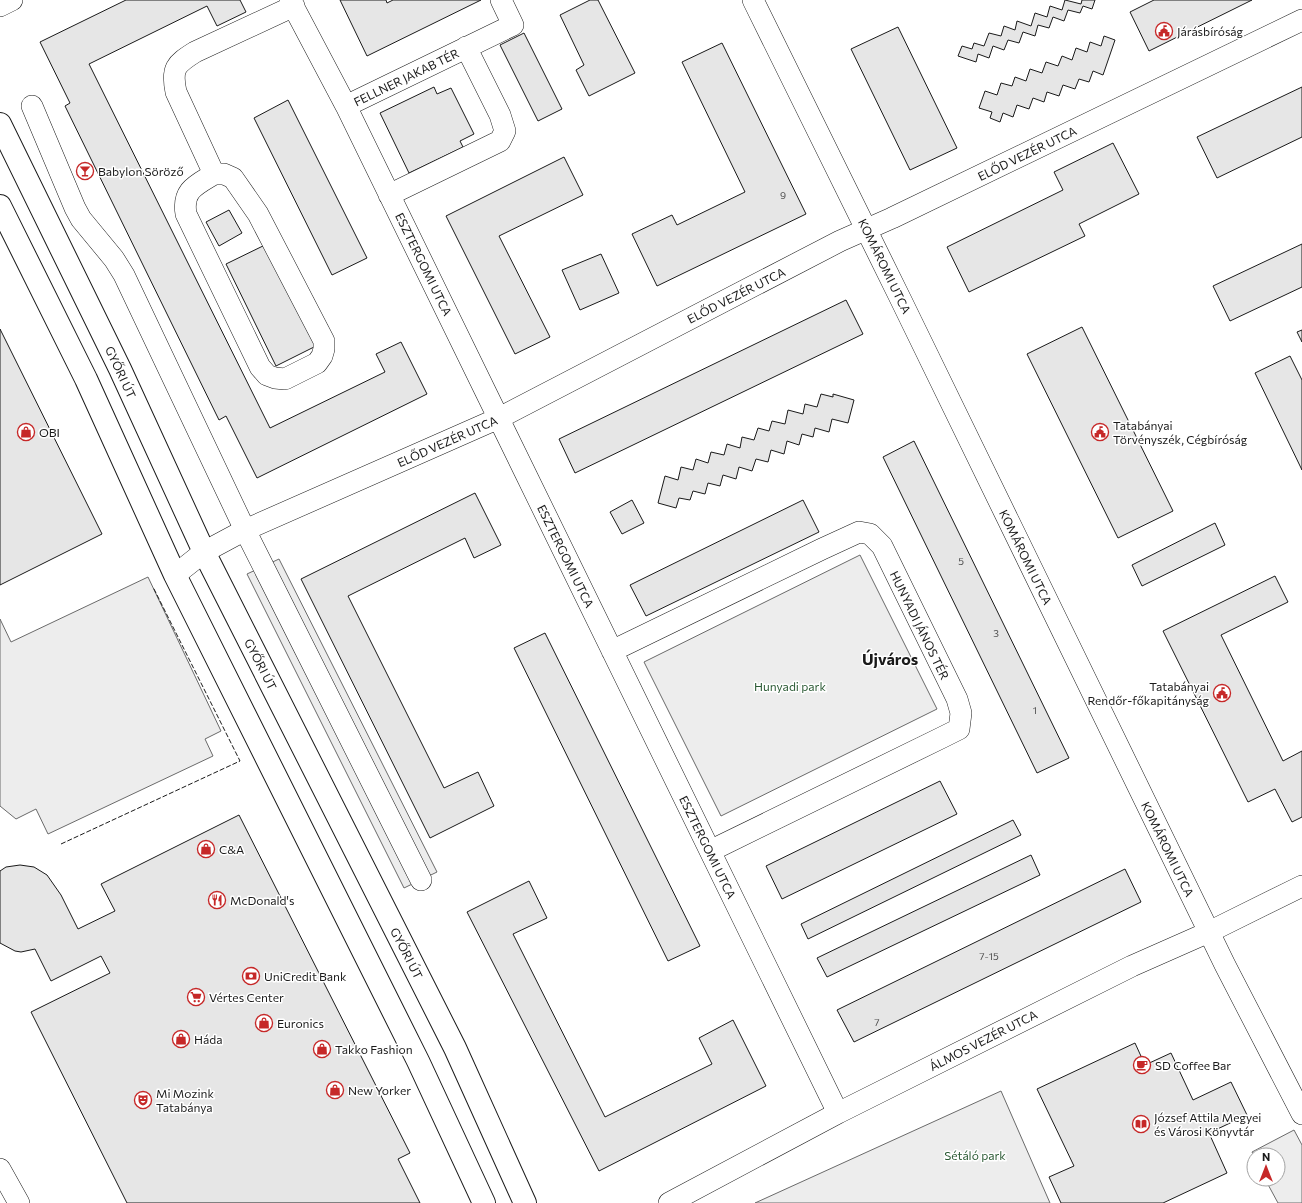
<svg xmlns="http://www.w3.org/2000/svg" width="1302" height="1203" viewBox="0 0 1302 1203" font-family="Commissioner,sans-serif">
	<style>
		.built { fill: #ededed; stroke: #6a6a6a }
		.building { fill: #e6e6e6; stroke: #1a1a1a }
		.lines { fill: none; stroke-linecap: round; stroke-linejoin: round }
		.street-casing { stroke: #1a1a1a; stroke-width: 22 }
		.secondary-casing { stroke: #1a1a1a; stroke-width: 24 }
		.street { stroke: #fff; stroke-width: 21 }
		.secondary { stroke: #fff; stroke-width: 22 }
		.fence { stroke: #1a1a1a; stroke-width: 1; stroke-dasharray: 5 2; stroke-linecap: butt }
		.labels { text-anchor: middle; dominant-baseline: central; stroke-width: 3; stroke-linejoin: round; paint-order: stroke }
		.number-label { font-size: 10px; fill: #4d4d4d }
		.poi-label { font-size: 12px; fill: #1a1a1a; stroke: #fff; text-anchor: start }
		.street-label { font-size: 12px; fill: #1a1a1a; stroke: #fff }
		.park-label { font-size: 12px; fill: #2b5a34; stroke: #fff }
		.district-label { font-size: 16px; font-weight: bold; fill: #1a1a1a; stroke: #fff }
	</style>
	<rect width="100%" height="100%" fill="#fff"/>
	<path class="built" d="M860 555 937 709 721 816 644 662Z
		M279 559 437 872 404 888 247 574Z
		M148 577 221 731 205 739 213 756 48 834 36 809 16 819 0 806V619L11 642Z
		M1001 1091 1050 1203H755Z
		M1294 1130 1302 1145V1203H1278L1265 1179H1278V1155H1254V1156L1252 1152Z"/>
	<path class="building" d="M126 0H240L246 12 217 26 207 6 89 64 270 428 385 372 376 354 401 342 427 394 257 478 226 416 219 420 65 106 70 103 40 42Z
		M340 0H386L387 3 393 0H481L367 56Z
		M590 0H598L635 73 589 96 576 70 584 65 560 15Z
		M1065 0 1081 4 1082 0H1095L1092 9 1083 6 1080 13 1068 10 1064 21 1053 17 1049 28 1038 25 1035 36 1023 32 1019 43 1008 40 1004 50 993 46 989 58 978 54 976 62 958 56 962 46 972 49 974 43 984 46 989 33 1001 36 1004 26 1015 30 1017 21 1031 26 1035 13 1047 17 1050 6 1062 10Z
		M1154 0H1252L1149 51 1130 12Z
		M898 27 957 148 910 170 851 49Z
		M524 33 562 109 538 121 500 45Z
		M1104 36 1115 40 1103 75 1093 71 1089 82 1079 79 1075 89 1063 85 1059 96 1047 92 1044 102 1033 98 1029 109 1017 105 1013 117 1003 113 1000 122 990 118 992 112 979 108 985 91 997 95 1001 83 1012 86 1015 77 1026 81 1030 69 1042 73 1046 62 1058 66 1062 56 1072 60 1076 48 1087 52 1090 42 1101 46Z
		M722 43 806 214 657 286 632 234 672 215 677 225 745 192 682 62Z
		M434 87 437 94 451 88 474 134 460 141 463 147 409 173 380 113Z
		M1302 87V137L1217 178 1197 137Z
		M288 100 367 258 332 275 254 118Z
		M1113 143 1139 194 1079 224 1085 236 969 292 947 247 1063 190 1054 172Z
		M564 157 583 195 499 236 550 337 515 354 446 216Z
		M229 210 242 233 219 246 206 222Z
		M267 244 316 346 276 366 226 264Z
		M1302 244V287L1230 321 1213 286Z
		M601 254 619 293 580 310 562 270Z
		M846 300 863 334 575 473 559 439Z
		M1082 327 1173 511 1118 538 1027 354Z
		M0 329 102 534 0 585Z
		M1302 330V342L1297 332Z
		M1290 356 1302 380V470L1255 373Z
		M821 394 833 397V394L854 400 848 423 832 419 829 432 815 428 813 437 802 434 799 445 787 441 784 454 771 450 768 462 756 459 752 471 739 467 736 479 723 475 720 486 708 483 705 494 693 491 690 500 679 498 676 508 658 503 665 476 678 480 681 467 693 470 696 459 708 463 711 452 724 455 727 444 740 448 742 437 754 440 758 428 769 431 772 421 785 424 788 410 803 414 805 404 817 407Z
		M914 441 1069 758 1037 773 883 457Z
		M475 493 501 545 474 558 465 538 348 596 444 788 478 772 494 806 430 838 301 579Z
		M632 500 644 523 622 534 610 512Z
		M803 500 819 532 646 616 630 585Z
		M1215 523 1225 545 1142 586 1132 565Z
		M1275 576 1288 602 1221 635 1283 761 1302 751V817L1292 822 1275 789 1248 802 1163 631Z
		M545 633 700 946 668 961 514 648Z
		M940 781 957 814 782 899 766 866Z
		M239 815 410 1153 398 1159 420 1203H127L31 1012 110 973 101 956 51 981 35 949 21 952 15 951 0 943V871L6 867 20 865 34 867 47 875 61 895 78 929 115 911 101 884Z
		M1013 820 1021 835 808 939 801 924Z
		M1031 855 1040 875 827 977 817 958Z
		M1125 869 1141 902 854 1042 837 1010Z
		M529 881 547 918 513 934 605 1117 712 1064 699 1038 733 1020 766 1086 599 1171 467 912Z
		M1135 1043 1145 1065 1171 1053 1193 1100 1231 1082 1247 1115 1209 1133 1227 1173 1163 1203H1061L1049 1177 1074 1166 1037 1089Z"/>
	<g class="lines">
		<g class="street-casing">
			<path id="street" d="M290 0 346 106 838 1113
				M753 0 901 300 1225 965 1302 1114
				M0 6 12 0
				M32 106 75 208 81 219 114 259 124 275 245 530 421 880
				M346 106 513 25 501 0
				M214 174H224L233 178 258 214 324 341V349L322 356 317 363 285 379 275 378 267 375 260 367 186 214C182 190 196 185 214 174Z
				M214 174 176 92C171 68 176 64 195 52L294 6
				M389 195 500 141 505 131 500 115 466 47
				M175 575 204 552 245 530 499 418 840 241 892 218 1302 20
				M612 651 822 549 859 532 870 534 882 546 957 699 961 713 959 729 943 737 710 851
				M0 1169 19 1203
				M669 1203 838 1113 1132 966 1209 932 1302 886"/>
		</g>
		<g class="secondary-casing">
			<path id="secondary" d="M0 124 120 369 204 552 455 1048 525 1203
				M0 206 86 379 175 575 418 1061 484 1203"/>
		</g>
		<use href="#street" class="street"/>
		<use href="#secondary" class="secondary"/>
		<path class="fence" d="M61 844 240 761 153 587"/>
	</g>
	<defs>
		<g id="civic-ring" transform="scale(0.9)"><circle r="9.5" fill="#fff" stroke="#c62828" stroke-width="1.5"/><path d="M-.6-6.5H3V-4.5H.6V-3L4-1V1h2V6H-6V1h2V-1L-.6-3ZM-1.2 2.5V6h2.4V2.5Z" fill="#c62828"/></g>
		<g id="bar-ring" transform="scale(0.9)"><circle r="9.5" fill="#fff" stroke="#c62828" stroke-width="1.5"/><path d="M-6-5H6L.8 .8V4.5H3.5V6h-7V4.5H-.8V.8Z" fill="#c62828"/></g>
		<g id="shop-ring" transform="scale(0.9)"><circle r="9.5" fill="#fff" stroke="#c62828" stroke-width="1.5"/><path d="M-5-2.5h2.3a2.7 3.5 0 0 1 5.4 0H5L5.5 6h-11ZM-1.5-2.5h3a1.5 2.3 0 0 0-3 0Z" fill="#c62828"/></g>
		<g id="restaurant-ring" transform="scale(0.9)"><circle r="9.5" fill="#fff" stroke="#c62828" stroke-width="1.5"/><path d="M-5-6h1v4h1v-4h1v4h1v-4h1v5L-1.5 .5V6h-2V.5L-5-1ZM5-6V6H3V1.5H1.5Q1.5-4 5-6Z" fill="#c62828"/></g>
		<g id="bank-ring" transform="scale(0.9)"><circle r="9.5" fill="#fff" stroke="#c62828" stroke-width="1.5"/><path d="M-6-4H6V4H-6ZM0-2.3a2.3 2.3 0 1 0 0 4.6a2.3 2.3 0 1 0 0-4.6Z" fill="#c62828"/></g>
		<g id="supermarket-ring" transform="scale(0.9)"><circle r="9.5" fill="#fff" stroke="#c62828" stroke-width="1.5"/><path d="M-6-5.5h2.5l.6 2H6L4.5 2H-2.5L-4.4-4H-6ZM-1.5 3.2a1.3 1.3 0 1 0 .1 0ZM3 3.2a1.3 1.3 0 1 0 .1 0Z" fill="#c62828"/></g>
		<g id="cafe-ring" transform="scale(0.9)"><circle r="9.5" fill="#fff" stroke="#c62828" stroke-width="1.5"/><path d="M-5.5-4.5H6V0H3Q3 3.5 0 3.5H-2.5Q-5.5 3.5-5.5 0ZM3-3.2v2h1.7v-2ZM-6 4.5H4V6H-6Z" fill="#c62828"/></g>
		<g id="theatre-ring" transform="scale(0.9)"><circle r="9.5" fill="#fff" stroke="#c62828" stroke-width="1.5"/><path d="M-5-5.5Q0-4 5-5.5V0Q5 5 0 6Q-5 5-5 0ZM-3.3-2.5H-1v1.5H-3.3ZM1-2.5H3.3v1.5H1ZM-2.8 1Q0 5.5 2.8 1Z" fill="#c62828"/></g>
		<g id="library-ring" transform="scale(0.9)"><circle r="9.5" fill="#fff" stroke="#c62828" stroke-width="1.5"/><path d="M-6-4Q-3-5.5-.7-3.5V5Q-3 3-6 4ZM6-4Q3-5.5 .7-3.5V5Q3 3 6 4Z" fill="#c62828"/></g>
	</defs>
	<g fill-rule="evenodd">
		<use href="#civic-ring" x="1164" y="31"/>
		<use href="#bar-ring" x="85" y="171"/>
		<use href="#shop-ring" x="26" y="432"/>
		<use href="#civic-ring" x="1100" y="432"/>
		<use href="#civic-ring" x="1222" y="693"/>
		<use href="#shop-ring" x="206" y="849"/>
		<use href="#restaurant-ring" x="217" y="900"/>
		<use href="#bank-ring" x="251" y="976"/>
		<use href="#supermarket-ring" x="196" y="997"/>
		<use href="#shop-ring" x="264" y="1023"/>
		<use href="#shop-ring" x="181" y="1039"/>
		<use href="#shop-ring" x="322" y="1049"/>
		<use href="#cafe-ring" x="1142" y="1065"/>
		<use href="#shop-ring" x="335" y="1090"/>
		<use href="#theatre-ring" x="143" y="1100"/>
		<use href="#library-ring" x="1141" y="1124"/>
	</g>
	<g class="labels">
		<g class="number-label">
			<text x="783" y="195">9</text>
			<text x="961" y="561">5</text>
			<text x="996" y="633">3</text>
			<text x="1035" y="710">1</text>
			<text x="989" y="956">7-15</text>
			<text x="877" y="1022">7</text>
		</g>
		<g class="poi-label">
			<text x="1177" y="31">Járásbíróság</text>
			<text x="98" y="171">Babylon Söröző</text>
			<text x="1113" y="425">Tatabányai<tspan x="1113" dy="14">Törvényszék, Cégbíróság</tspan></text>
			<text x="39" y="432">OBI</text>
			<text x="1209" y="686" text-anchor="end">Tatabányai<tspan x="1209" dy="14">Rendőr-főkapitányság</tspan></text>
			<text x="219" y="849">C&amp;A</text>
			<text x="230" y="900">McDonald's</text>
			<text x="264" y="976">UniCredit Bank</text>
			<text x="209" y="997">Vértes Center</text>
			<text x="277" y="1023">Euronics</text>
			<text x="194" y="1039">Háda</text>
			<text x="335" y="1049">Takko Fashion</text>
			<text x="1155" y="1065">SD Coffee Bar</text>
			<text x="348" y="1090">New Yorker</text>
			<text x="156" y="1093">Mi Mozink<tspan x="156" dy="14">Tatabánya</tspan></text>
			<text x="1154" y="1117">József Attila Megyei<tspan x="1154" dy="14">és Városi Könyvtár</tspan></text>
		</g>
		<g class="street-label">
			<text transform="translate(406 77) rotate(-26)">FELLNER JAKAB TÉR</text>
			<text transform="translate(1027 153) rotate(-26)">ELŐD VEZÉR UTCA</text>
			<text transform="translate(424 264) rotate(64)">ESZTERGOMI UTCA</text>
			<text transform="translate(885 266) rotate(64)">KOMÁROMI UTCA</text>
			<text transform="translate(736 295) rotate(-27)">ELŐD VEZÉR UTCA</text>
			<text transform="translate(121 372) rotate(65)">GYŐRI ÚT</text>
			<text transform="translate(447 441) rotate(-24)">ELŐD VEZÉR UTCA</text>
			<text transform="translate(566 556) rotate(64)">ESZTERGOMI UTCA</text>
			<text transform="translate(1026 557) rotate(64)">KOMÁROMI UTCA</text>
			<text transform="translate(920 625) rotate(64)">HUNYADI JÁNOS TÉR</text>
			<text transform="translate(261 664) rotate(63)">GYŐRI ÚT</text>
			<text transform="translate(708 847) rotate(64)">ESZTERGOMI UTCA</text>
			<text transform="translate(1168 849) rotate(64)">KOMÁROMI UTCA</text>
			<text transform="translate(407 953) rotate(63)">GYŐRI ÚT</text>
			<text transform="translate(983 1040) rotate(-27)">ÁLMOS VEZÉR UTCA</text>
		</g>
		<g class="park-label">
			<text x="790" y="686">Hunyadi park</text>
			<text x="975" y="1155">Sétáló park</text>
		</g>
		<g class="district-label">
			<text x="890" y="658">Újváros</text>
		</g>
	</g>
	<g transform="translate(1266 1167)"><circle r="19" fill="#ffffff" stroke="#a3a3a3"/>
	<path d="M0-3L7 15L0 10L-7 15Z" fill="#c62828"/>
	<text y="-6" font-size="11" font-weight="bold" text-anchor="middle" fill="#1a1a1a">N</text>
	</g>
</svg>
